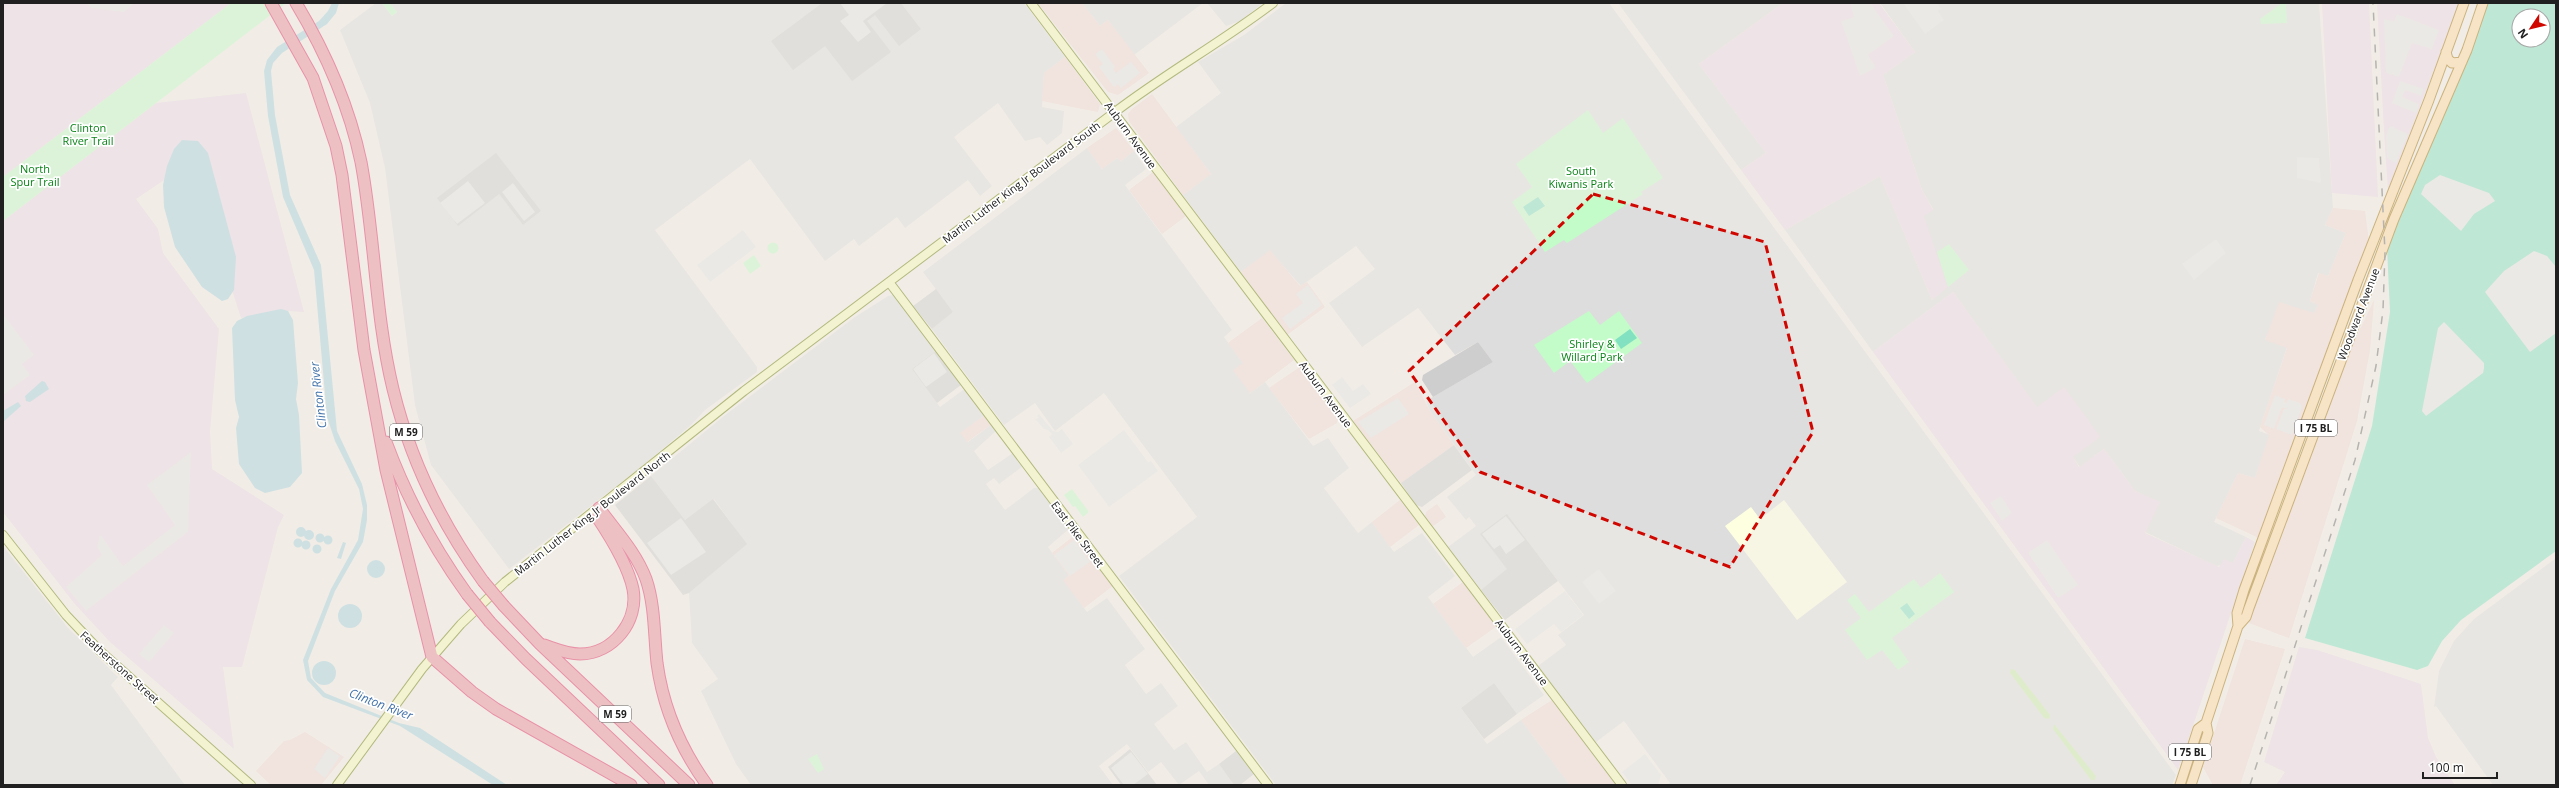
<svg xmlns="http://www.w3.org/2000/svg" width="2559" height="788" viewBox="0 0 2559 788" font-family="'Open Sans',sans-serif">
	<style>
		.residential { fill: #dedddd; fill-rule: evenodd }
		.commercial { fill: #f2d7d5 }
		.industrial { fill: #ead8e6 }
		.education { fill: #feffe1 }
		.religious { fill: #cecece }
		.grass { fill: #c9ecab }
		.park { fill: #c3fbc9 }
		.pitch { fill: #82e1c0; fill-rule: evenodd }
		.parking { fill: #e4e4e4 }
		.water { fill: #a6d0df }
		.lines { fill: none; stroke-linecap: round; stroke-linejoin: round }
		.secondary-casing { stroke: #6a7b02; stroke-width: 10 }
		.primary-casing { stroke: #9c6d00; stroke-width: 11 }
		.highway-casing { stroke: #e0225d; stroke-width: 13 }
		.secondary { stroke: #f6fbba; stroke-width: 8 }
		.primary { stroke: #fed79e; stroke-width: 9 }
		.highway { stroke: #e98c9b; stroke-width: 11 }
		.rail { stroke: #6e6e6e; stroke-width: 1.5; stroke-dasharray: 8 8; stroke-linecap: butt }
		.highway-bridge-casing { stroke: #e0225d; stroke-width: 13; stroke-linecap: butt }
		.highway-bridge { stroke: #e98c9b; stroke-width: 11 }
		.marked { fill: none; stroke: #d00700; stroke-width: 3; stroke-dasharray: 8 5; stroke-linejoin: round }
		.labels { text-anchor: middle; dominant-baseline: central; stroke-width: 3.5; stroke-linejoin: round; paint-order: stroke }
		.shield { fill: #fff; stroke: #636363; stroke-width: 1 }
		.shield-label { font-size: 10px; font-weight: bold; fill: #202020 }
		.park-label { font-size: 11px; fill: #098317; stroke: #fff }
		.street-label { font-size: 11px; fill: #202020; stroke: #fff }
		.water-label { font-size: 12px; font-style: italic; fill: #4675ab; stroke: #fff }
	</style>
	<rect width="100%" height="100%" fill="#f1ede6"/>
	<path class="residential" d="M376 3H382L392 16 397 12 390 3H822L771 41 825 46 875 14 921 29 901 3H1024L1065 57 1044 73 1042 107 1064 111 1062 133 1047 145 1040 137 1025 141 998 103 954 137 992 186 980 196 968 180 905 228 897 217 859 246 854 239 825 261 750 159 655 230 749 356 757 367V372L705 410 691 425 641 467 509 569 431 465 415 405 385 168 370 103 340 30ZM499 194 541 211 523 225Z
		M1082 3H1203L1134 55 1108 20 1100 26Z
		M1207 3H1263L1240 21 1226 26Z
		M1286 3H1609L2176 775 2172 785H1667L1670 783 1624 721 1596 742 1538 666 1566 645 1558 635 1584 615 1507 514 1508 570 1481 590 1448 547 1476 526 1469 517 1466 520 1447 497 1476 475 1430 411 1426 401 1493 362 1478 342 1455 355 1418 308 1362 347 1329 303 1375 269 1356 246 1301 286 1270 251 1241 272 1183 195 1211 174 1176 127 1221 93 1198 62 1244 35Z
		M1618 3H1783L1699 64 1766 153 1741 170Z
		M1880 3H2319L2333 208 2325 225 2346 233 2328 276 2318 273 2310 301 2319 305 2314 313 2268 334 2265 339 2287 347 2259 431 2270 435 2255 478 2238 473 2214 522 2246 537 2233 563 2216 566 2145 532 2159 502 2135 491 2104 449 2080 467 1953 292 1873 352 1785 230 1880 176 1932 300 1947 287 1923 216 1933 209 1922 190 1883 75 1915 52Z
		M1087 148 1102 169 1117 158 1121 161 1134 151 1146 169 1125 185 1232 330 1224 337 1243 363 1250 393 1265 382 1313 446 1328 438 1349 468 1324 488 1358 533 1372 522 1394 552 1422 533 1455 576 1428 597 1473 657 1501 637 1544 695 1517 714 1494 683 1461 708 1487 744 1521 720 1570 785H1276L1119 576 1197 517 1104 393 1055 431 1035 403 1004 425 932 329 953 312 923 272Z
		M893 295 936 351 912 369 940 407 963 390H966L985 415 961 433 968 442 992 424 996 431 974 451 988 470 1013 453 1023 466 999 484 994 478 986 484 1005 510 1034 488H1040L1070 528 1048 547 1069 576 1064 580 1087 612 1107 598 1145 649 1125 665 1146 694 1161 683 1178 706 1154 724 1174 750 1186 742 1207 772 1219 764 1234 785H1209L1199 771 1179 785 1161 762 1148 772 1127 744 1099 766 1113 785H751L736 764 701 691 718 679 692 643 689 593 746 544 714 499 685 520 651 476 724 416 855 317 888 296Z
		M3 546 68 628 118 677 111 685 185 785H3Z
		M2556 558V785H2493L2436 706 2434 707 2439 671 2454 641 2474 619Z"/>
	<path class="commercial" d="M1038 3H1082L1100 26 1108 20 1149 73 1118 95 1108 92Z
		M1065 57 1100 104 1098 112 1042 101 1044 73Z
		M1152 94 1211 174 1183 195 1129 121 1128 114 1132 109Z
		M1116 128 1134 151 1121 161 1117 158 1102 169 1087 148Z
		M1153 172 1186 216 1162 234 1129 190Z
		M2333 208 2365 211 2369 242 2259 538 2216 518 2238 473 2255 478 2269 435 2260 427 2287 348 2265 340 2279 302 2314 313 2318 305 2310 301 2319 273 2328 276 2346 233 2325 225Z
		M1270 250 1300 286 1307 282 1325 307 1287 335 1241 272Z
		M2374 300 2370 350 2357 421 2289 638 2249 623 2345 361Z
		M1262 318 1294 360 1250 393 1233 370 1243 363 1228 343Z
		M1300 367 1338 418 1337 423 1309 439 1269 388Z
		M1415 382 1430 411 1454 445 1401 483 1353 421Z
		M985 415 992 424 967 442 960 433Z
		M1400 500 1419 525 1390 547 1372 522Z
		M1437 504 1446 517 1433 526 1425 516 1426 512Z
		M1075 535 1114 585 1084 608 1063 580 1069 576 1052 553Z
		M1463 582 1497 626 1466 648 1433 604Z
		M2245 639 2285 649 2240 785H2213L2203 767Z
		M1552 700 1602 767 1616 785H1570L1521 720Z
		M305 732 344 757 321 785H271L256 771 284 741 290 740Z"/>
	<path class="industrial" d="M3 3H231L3 177Z
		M1783 3H1879L1915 52 1883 75 1922 190 1933 210 1924 216 1948 287 1932 300 1880 176 1785 230 1741 170 1766 153 1699 64Z
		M2322 3H2369L2378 197 2332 193Z
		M2377 3H2460L2388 190 2385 148Z
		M246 93 304 312 288 311 241 318 191 162 136 199 158 229 163 253 219 329 210 431 212 469 284 515 278 527 242 667H223L234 749 110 642 74 603 3 512V221L156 103Z
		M1953 292 2037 407 2064 387 2084 414 2100 437 2073 457 2079 467 2104 449 2135 491 2160 502 2145 533 2219 567 2224 559 2233 563 2246 537 2255 542 2178 770 1873 352Z
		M2299 647 2317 650 2421 684 2428 738 2436 757 2455 785H2276L2285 772 2264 762Z"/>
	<path class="education" d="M1784 500 1847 582 1797 620 1725 526 1751 507 1760 519Z"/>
	<path class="religious" d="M822 3H901L921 29 899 46 875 15 867 21 891 52 852 81 825 46 793 70 771 41Z
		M496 153 541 211 523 225 499 194 458 226 437 198Z
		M936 289 953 312 932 329 913 306Z
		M1478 342 1493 362 1433 397 1422 380 1423 375Z
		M936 351 961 385 937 403 912 369Z
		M1454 445 1472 470 1422 507 1416 505 1401 483Z
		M651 476 685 520 713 499 747 544 689 593 683 595 615 505Z
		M1507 514 1558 581 1505 620 1481 590 1507 569 1480 534Z
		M1494 683 1517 714 1484 739 1461 708Z
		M1130 749 1157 785H1121L1108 767Z
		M1236 751 1254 774 1240 785H1234L1219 764Z"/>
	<path class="grass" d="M2011 669 2015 670 2050 715 2049 719 2044 718 2010 673Z
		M2054 724 2096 776 2095 780H2091L2053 729Z"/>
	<path class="park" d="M231 3H286L3 221V177Z
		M382 3H390L397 12 392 16Z
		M2282 3H2286L2287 23 2261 24 2260 19Z
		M1588 110 1603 133 1623 118 1663 178 1641 192 1643 194 1567 243 1564 240 1545 252 1512 202 1532 187 1516 164Z
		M767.5 248a5.5 5.5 0 1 1 11 0a5.5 5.5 0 1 1-11 0Z
		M1949 244 1969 270 1948 287 1937 252Z
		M754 255 761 266 750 274 743 263Z
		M1589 311 1600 325 1619 311 1642 343 1587 383 1570 361 1554 373 1534 345Z
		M1072 489 1089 512 1083 517 1075 506 1073 507 1064 495Z
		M1940 573 1954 592 1892 638 1909 662 1898 670 1882 650 1867 660 1845 630 1861 618 1847 600 1855 594 1869 612 1914 579 1921 588Z
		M817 754 824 769 818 773 808 759Z"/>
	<path class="pitch" d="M2482 3H2556V551L2461 620 2442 641 2428 666 2417 670 2305 638 2372 426 2390 312 2387 248ZM2519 16H2543V40H2519Z
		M1538 197 1545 206 1529 216 1523 207Z
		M1630 329 1637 338 1621 349 1615 340Z
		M1907 603 1915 614 1909 619 1900 608Z"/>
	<path class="parking" d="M87 3H135L124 12 91 8Z
		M840 3H887L863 21 871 32 858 42 840 21 849 15Z
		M1850 3H1870L1894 36 1868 55 1876 68 1860 76 1841 21 1854 17Z
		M1903 3H1937L1941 9 1938 11 1944 20 1925 34Z
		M2397 14 2439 30 2432 49 2412 43 2399 77 2386 73 2384 19 2394 21Z
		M1102 49 1115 67 1113 69 1116 73 1131 62 1140 73 1121 88 1118 84 1114 87 1099 67 1103 64 1095 54Z
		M2400 81 2424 89 2421 96 2405 90 2402 97 2419 104 2416 113 2392 103Z
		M2390 126 2408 134 2396 163 2387 158 2386 135Z
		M2297 157 2319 158 2321 183 2297 178Z
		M2440 175 2489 193 2495 201 2474 214 2461 231 2421 194 2425 185Z
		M468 181 485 203 457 224 440 203Z
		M513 183 535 212 524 221 502 192Z
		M743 230 756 247 710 282 697 265Z
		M2216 239 2226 253 2194 280 2182 264Z
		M2534 251 2547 256 2556 267V333L2530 352 2485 292 2504 271Z
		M1308 285 1322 305 1290 329 1282 318 1303 303 1296 294Z
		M3 314 34 355 22 364 30 375 3 395Z
		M2444 322 2484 363V368L2483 373 2426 416 2422 411 2438 328Z
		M934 353 947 372 926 387 913 369Z
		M1342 377 1353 391 1363 384 1371 394 1350 408 1332 385Z
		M2275 395 2285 399 2284 402 2287 403 2288 399 2300 403 2302 407 2292 435 2276 429 2284 409H2288L2282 407 2274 429 2264 425Z
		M1398 398 1409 414 1371 438 1358 422Z
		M1039 414 1053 431 1058 432 1062 429 1073 444 1061 453 1049 437 1052 434 1048 430 1044 429 1035 419 1039 418 1037 416Z
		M1124 430 1148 462 1151 461 1158 471 1109 507 1078 465Z
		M191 452 188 532 86 611 66 587 102 555 97 547 100 534 123 566 175 525 147 485Z
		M2001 496 2012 513 2002 521 1990 503Z
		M1506 516 1525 540 1506 554 1500 545 1494 549 1482 534Z
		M681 518 706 552 671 575 647 543Z
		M1074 540 1090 562 1070 576 1054 555Z
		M2047 540 2078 585 2058 598 2028 553Z
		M1599 569 1616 591 1599 604 1582 582Z
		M1565 591 1583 615 1561 632 1554 624 1527 644 1515 629Z
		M164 625 174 633 149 662 139 654Z
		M328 748 340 756 325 778 314 769Z
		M1131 752 1148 774 1133 785H1124L1111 768Z
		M1645 754 1661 775 1658 785H1632L1622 772Z"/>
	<path class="water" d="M332 3H339L336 13 327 24 282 53 273 63 271 71 275 115 290 195 321 265 337 431 362 484 367 505V520L363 542 335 591 308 661 311 678 325 693 399 723 420 728 507 785H493L400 726 323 697 307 680 303 660 331 589 358 540 363 509 359 489 335 441 327 417 314 270 283 197 268 116 264 71 267 60 277 47 319 21 328 11Z
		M182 140 198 141 208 153 236 257 234 290 228 299 222 301 202 287 175 247 164 207 163 185 167 166 174 149Z
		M281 309 288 311 293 320 298 383 296 399 299 415 302 473 290 487 265 493 255 488 239 464 236 428 239 417 235 400 232 328 237 321 247 316Z
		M42 381 45 382 49 389 30 402 26 401 25 396Z
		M18 402 21 406 3 422V411Z
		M296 532a5 5 0 1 1 10 0a5 5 0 1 1-10 0Z
		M304 535a5 5 0 1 1 10 0a5 5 0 1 1-10 0Z
		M315.5 538a4.5 4.5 0 1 1 9 0a4.5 4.5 0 1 1-9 0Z
		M323.5 540a4.5 4.5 0 1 1 9 0a4.5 4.5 0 1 1-9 0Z
		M293.5 543a4.5 4.5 0 1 1 9 0a4.5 4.5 0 1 1-9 0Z
		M301.5 545a4.5 4.5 0 1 1 9 0a4.5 4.5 0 1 1-9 0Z
		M343 542 346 543 341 559 337 558Z
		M312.5 549a4.5 4.5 0 1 1 9 0a4.5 4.5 0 1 1-9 0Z
		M367 569a9 9 0 1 1 18 0a9 9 0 1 1-18 0Z
		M338 616a12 12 0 1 1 24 0a12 12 0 1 1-24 0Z
		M312 673a12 12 0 1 1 24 0a12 12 0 1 1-24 0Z"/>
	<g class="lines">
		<g class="secondary-casing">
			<path id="secondary" d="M1031 3 1622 785
				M889 282 1268 785
				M3 535 66 615 99 650 251 785
				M337 785 422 669 461 624 505 582 744 391 1115 112C1166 73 1222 42 1273 3"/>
		</g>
		<g class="primary-casing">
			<path id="primary" d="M2446 52 2448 59 2452 63 2462 62
				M2238 626 2237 613 2244 590 2358 280 2429 100 2464 3
				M2180 785 2198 729 2206 723
				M2191 785 2208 733 2206 723 2238 626 2246 617 2249 608 2394 219 2467 50 2483 3"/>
		</g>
		<g class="highway-casing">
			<path id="highway" d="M271 3 313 78 336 146 342 175 364 350 386 470 432 657 472 692 496 709 631 785
				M296 3C326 53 349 105 361 162 375 237 375 315 393 389 410 459 441 523 483 581
				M386 442C406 496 433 547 467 594
				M599 508C615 530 636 552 646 579 655 605 654 635 657 663 663 707 681 749 707 785
				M504 606 540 644 689 785
				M490 622 526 659 659 785
				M544 645C556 649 567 654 580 654 613 654 639 621 633 589 628 565 611 538 597 517"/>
		</g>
		<use href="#secondary" class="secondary"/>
		<use href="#primary" class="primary"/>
		<use href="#highway" class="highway"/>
		<path class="rail" d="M2250 785 2355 460 2376 366 2383 310 2385 252 2373 3"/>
		<g class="highway-bridge-casing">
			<path id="highway-bridge" d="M483 581 504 606
				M467 594 490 622"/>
		</g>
		<use href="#highway-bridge" class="highway-bridge"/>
	</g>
	<path d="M0 0H2559V788H0ZM1593 194 1765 242 1813 432 1730 567 1480 472 1409 371Z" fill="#f1ede6" fill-opacity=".55" fill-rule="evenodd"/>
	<path class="marked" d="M1593 194 1765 242 1813 432 1730 567 1480 472 1409 371Z"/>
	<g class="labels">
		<g class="shield">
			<rect x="2295" y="420" width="42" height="16" rx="3"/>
			<rect x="390" y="424" width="32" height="16" rx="3"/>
			<rect x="599" y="706" width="32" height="16" rx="3"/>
			<rect x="2169" y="744" width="42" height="16" rx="3"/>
		</g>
		<g class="shield-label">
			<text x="2316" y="428">I 75 BL</text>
			<text x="406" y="432">M 59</text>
			<text x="615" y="714">M 59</text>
			<text x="2190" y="752">I 75 BL</text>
		</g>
		<g class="park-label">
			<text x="88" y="127">Clinton<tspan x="88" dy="13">River Trail</tspan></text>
			<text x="35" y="168">North<tspan x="35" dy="13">Spur Trail</tspan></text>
			<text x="1581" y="170">South<tspan x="1581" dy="13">Kiwanis Park</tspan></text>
			<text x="1592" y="343">Shirley &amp;<tspan x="1592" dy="13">Willard Park</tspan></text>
		</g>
		<g class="street-label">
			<text transform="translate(1131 135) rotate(54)">Auburn Avenue</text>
			<text transform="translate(1021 182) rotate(-37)">Martin Luther King Jr Boulevard South</text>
			<text transform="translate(2358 314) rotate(-69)">Woodward Avenue</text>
			<text transform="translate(1326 394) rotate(53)">Auburn Avenue</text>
			<text transform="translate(592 513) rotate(-38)">Martin Luther King Jr Boulevard North</text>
			<text transform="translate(1078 534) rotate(53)">East Pike Street</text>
			<text transform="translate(1522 652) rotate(53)">Auburn Avenue</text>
			<text transform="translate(120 667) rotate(42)">Featherstone Street</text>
		</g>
		<g class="water-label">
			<text transform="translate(318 395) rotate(-97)">Clinton River</text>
			<text transform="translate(381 704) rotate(21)">Clinton River</text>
		</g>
	</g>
	<rect width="2559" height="788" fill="none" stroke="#202020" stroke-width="8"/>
	<g transform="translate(2531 28) rotate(235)"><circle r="19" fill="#ffffff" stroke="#a6a6a6"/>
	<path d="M0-3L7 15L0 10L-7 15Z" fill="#d00700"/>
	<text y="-6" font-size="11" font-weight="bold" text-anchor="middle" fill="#202020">N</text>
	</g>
	<path d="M2423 772v6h74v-6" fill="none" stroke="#202020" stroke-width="2"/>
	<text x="2429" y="772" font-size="12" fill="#202020" stroke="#ffffff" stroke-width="3" paint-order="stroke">100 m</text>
</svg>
